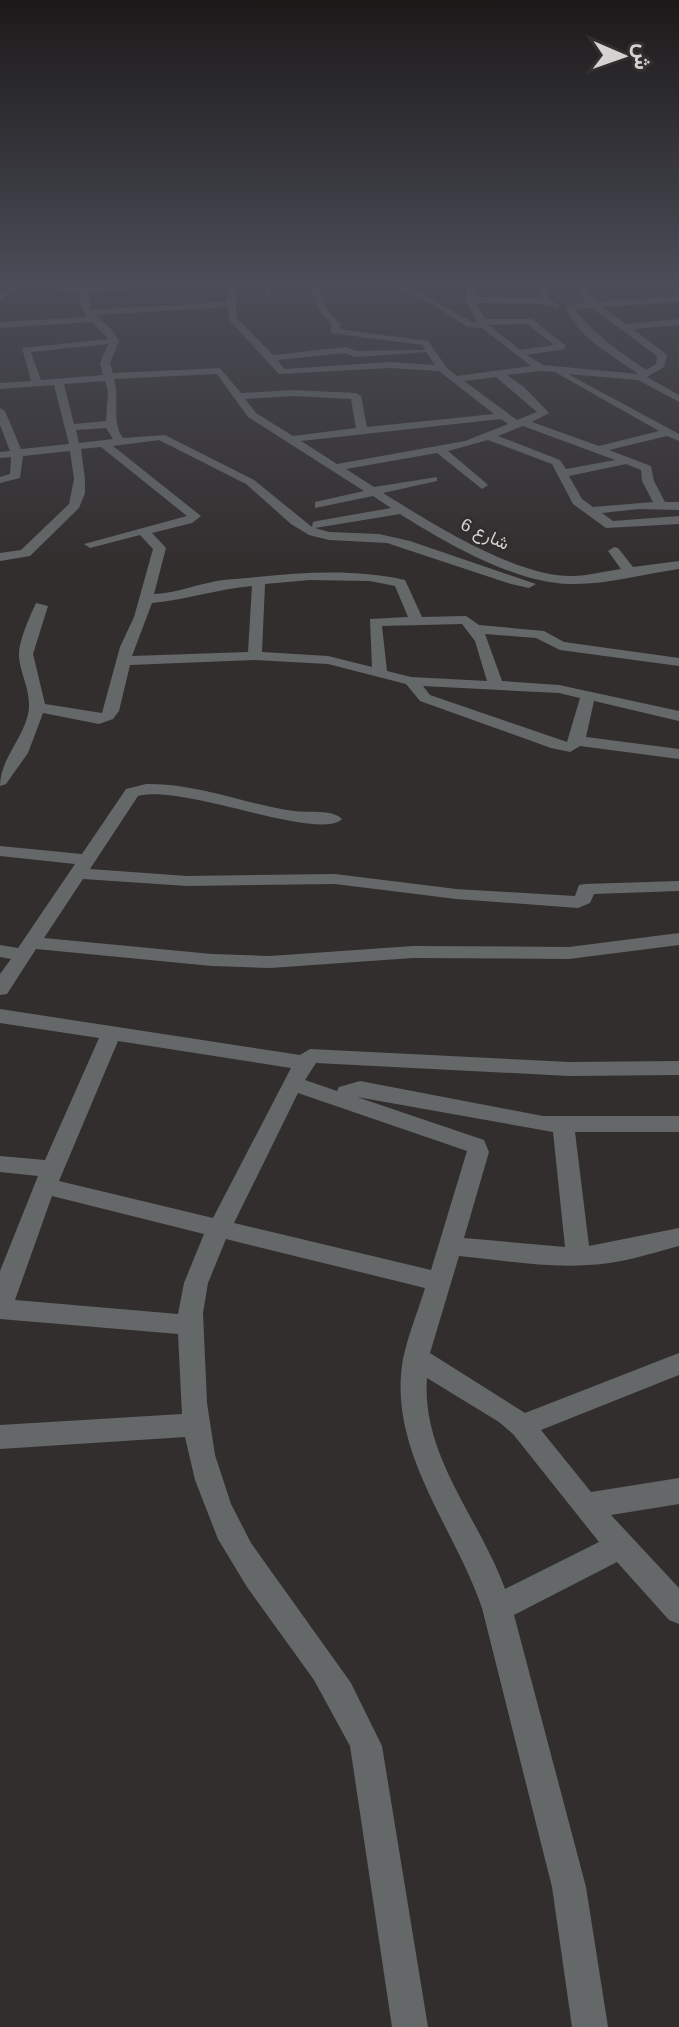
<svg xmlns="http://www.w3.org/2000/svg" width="679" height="2027" viewBox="0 0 679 2027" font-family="Arial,Vazirmatn,sans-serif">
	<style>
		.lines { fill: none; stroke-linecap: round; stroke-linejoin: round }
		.minor { fill: #656868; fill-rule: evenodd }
		.labels { text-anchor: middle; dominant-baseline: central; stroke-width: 6; stroke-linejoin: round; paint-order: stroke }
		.far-street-label { font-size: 18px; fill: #d6d2d2; stroke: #332e2e }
	</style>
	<rect width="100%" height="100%" fill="#332e2e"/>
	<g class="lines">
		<path class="minor" d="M2 280 79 286 82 280H90V286L231 280 234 285 89 291 91 310 227 302V292L231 289 235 292 237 318 273 355 346 347 356 351 425 350 422 345 331 333V324L320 312 307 280H315L328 311 341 324 339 329 428 341 447 368 457 376 531 366 482 328 467 327 435 306 394 286V282L466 280 475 291 476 297 540 298 532 280H540L550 300 559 305V309L543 304 476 303 485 319H532L565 345V349L527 355 543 365 638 374C616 357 572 335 566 305L587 303 568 280H576L581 285 631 282 635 285 586 290 596 302 679 296V302L603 307 626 324 679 319V325L633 329 667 355 664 367 647 377 679 395V402L638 380 568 374 679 434V441L667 436 609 450 651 466 654 481 665 502H679V510L639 509 602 513 613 521 679 516V524L606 528 573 504 552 464 488 440 448 451 486 483 488 485 482 489 437 453 346 469 374 487 437 477V481L383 493C430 522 515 577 572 576 588 576 605 571 621 569L608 551 614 547 618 548 633 567 679 561V569C645 574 604 585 570 584 515 583 446 543 400 514L315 528 329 532 379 534 410 541 536 584 529 588 511 584 387 543 329 540 309 535 291 524 246 484 159 440 113 446 201 516 192 523 152 533 166 548 154 594C174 593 189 587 208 583 224 579 241 579 257 577 307 572 356 569 405 580L422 617 466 616 479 625 544 631 564 642 679 658V666L560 650 536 638 485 634 502 681 559 685 679 711V721L594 701 586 737 679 749V759L580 746 570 752 551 748 420 701 406 684 328 664 254 660 130 665 119 711 113 719 99 724 43 713 28 753 6 784 0 786C0 761 20 742 27 718 34 695 21 678 19 657 18 642 30 616 36 603L48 606 33 654 45 704 102 713 120 647 134 617 153 549 140 535 90 548 84 544 187 516 101 447 81 449 85 479V493L79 508 30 556 0 561V553L21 550 69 504 74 479 70 451 23 456 20 478 0 483V477L10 474 11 457 0 458V452L10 451 0 425V408L5 411 21 449 69 444 54 385 0 389V383L31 381 22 348 108 339 92 322 0 328V322L86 317 81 306 80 292 24 285 0 301V294L15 284ZM461 284 467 291 465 300 478 322H472L409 286ZM228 307 230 321 279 374 390 368 439 371 494 414 367 427 361 396 356 393 294 390 241 393 220 368 113 373 110 363 119 341 112 330 95 315ZM592 308 657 356 656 364 646 370C620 352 594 335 575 309ZM527 324 554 345 520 350 489 325ZM108 344 100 363 103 375 41 380 31 352ZM426 352 435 365 390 362 284 369 278 360 345 353 355 357ZM540 371 555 372 659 431 599 446 532 422 549 413 524 387 507 375ZM217 374 248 417 364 491 315 502V508L373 496 391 508 317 521 313 522 312 527 254 480 165 435 123 438C111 422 120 398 114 379ZM496 377 537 412 517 420 464 381ZM105 381 108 392 106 421 74 424 64 384ZM294 396 351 399 356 428 293 436 256 413 245 399ZM501 419 508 424 465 441 337 464 301 441ZM523 426 615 460 566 469 560 460 498 436ZM106 428 113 439 79 443 76 430ZM626 464 641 470 642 481 653 502 593 507 582 499 569 476ZM310 580 370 581 395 586 408 617 370 619 372 667 328 656 262 652 265 584ZM252 586 248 652 132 656 152 603C186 600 217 589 252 586ZM462 624 475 641 487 681 411 677 387 671 382 626ZM423 686 559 693 580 698 567 742 430 695Z
			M264 280H272L270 296 263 294Z
			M146 784C197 783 244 804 294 811 308 813 332 809 342 819 319 842 184 784 138 796L90 869 187 876 335 874 456 889 575 896 579 885 585 884 679 881V891L594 894 590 903 578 908 456 899 335 884 187 886 83 879 44 938 212 954 270 956 413 946 569 947 679 933V945L569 959 413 958 270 968 212 966 36 949 7 994 0 995V974L11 959 0 957V945L18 948 75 864 0 856V846L82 854 126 789Z
			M0 1009 300 1055 310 1049 569 1062 679 1061V1075L569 1076 316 1063 305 1080 337 1091 339 1087 360 1081 543 1116H679V1132H575L589 1246 679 1228V1246C649 1254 619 1264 588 1265 545 1268 502 1260 459 1256L430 1353 525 1413 679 1353V1375L541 1430 591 1492 679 1478V1504L611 1515 679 1588V1624L669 1620 617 1562 514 1615 586 1887 608 2027H572L552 1887 482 1608C454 1526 387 1450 403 1359 408 1335 418 1311 425 1288L226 1239 208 1283 203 1313 207 1403 215 1455 231 1504 251 1543 351 1683 382 1746 428 2027H392L350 1746 314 1680 247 1587 218 1539 195 1480 185 1437 0 1449V1425L182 1414 178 1334 0 1319V1271L38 1176 0 1172V1156L45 1160 99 1038 0 1023ZM118 1041 291 1068 213 1218 59 1181ZM298 1093 467 1151 431 1270 234 1223ZM357 1097 553 1132 565 1247 464 1238 489 1152 484 1140ZM52 1196 204 1234 184 1283 178 1314 15 1300ZM427 1378 499 1422 513 1434 599 1542 505 1589C480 1519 421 1456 427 1378Z"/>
	</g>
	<linearGradient id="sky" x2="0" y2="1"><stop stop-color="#1c1919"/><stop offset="0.5" stop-color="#4a4c57"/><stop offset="1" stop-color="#4a4c57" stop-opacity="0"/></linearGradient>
	<rect width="679" height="564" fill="url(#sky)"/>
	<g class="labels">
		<g class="far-street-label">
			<text transform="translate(485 534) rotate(25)">شارع 6</text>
		</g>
	</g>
	<g transform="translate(623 56) rotate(92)" stroke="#332e2e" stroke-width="6" paint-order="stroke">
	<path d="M0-6L14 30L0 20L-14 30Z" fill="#d6d2d2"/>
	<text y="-12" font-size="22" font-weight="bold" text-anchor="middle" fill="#d6d2d2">ش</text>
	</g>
</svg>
